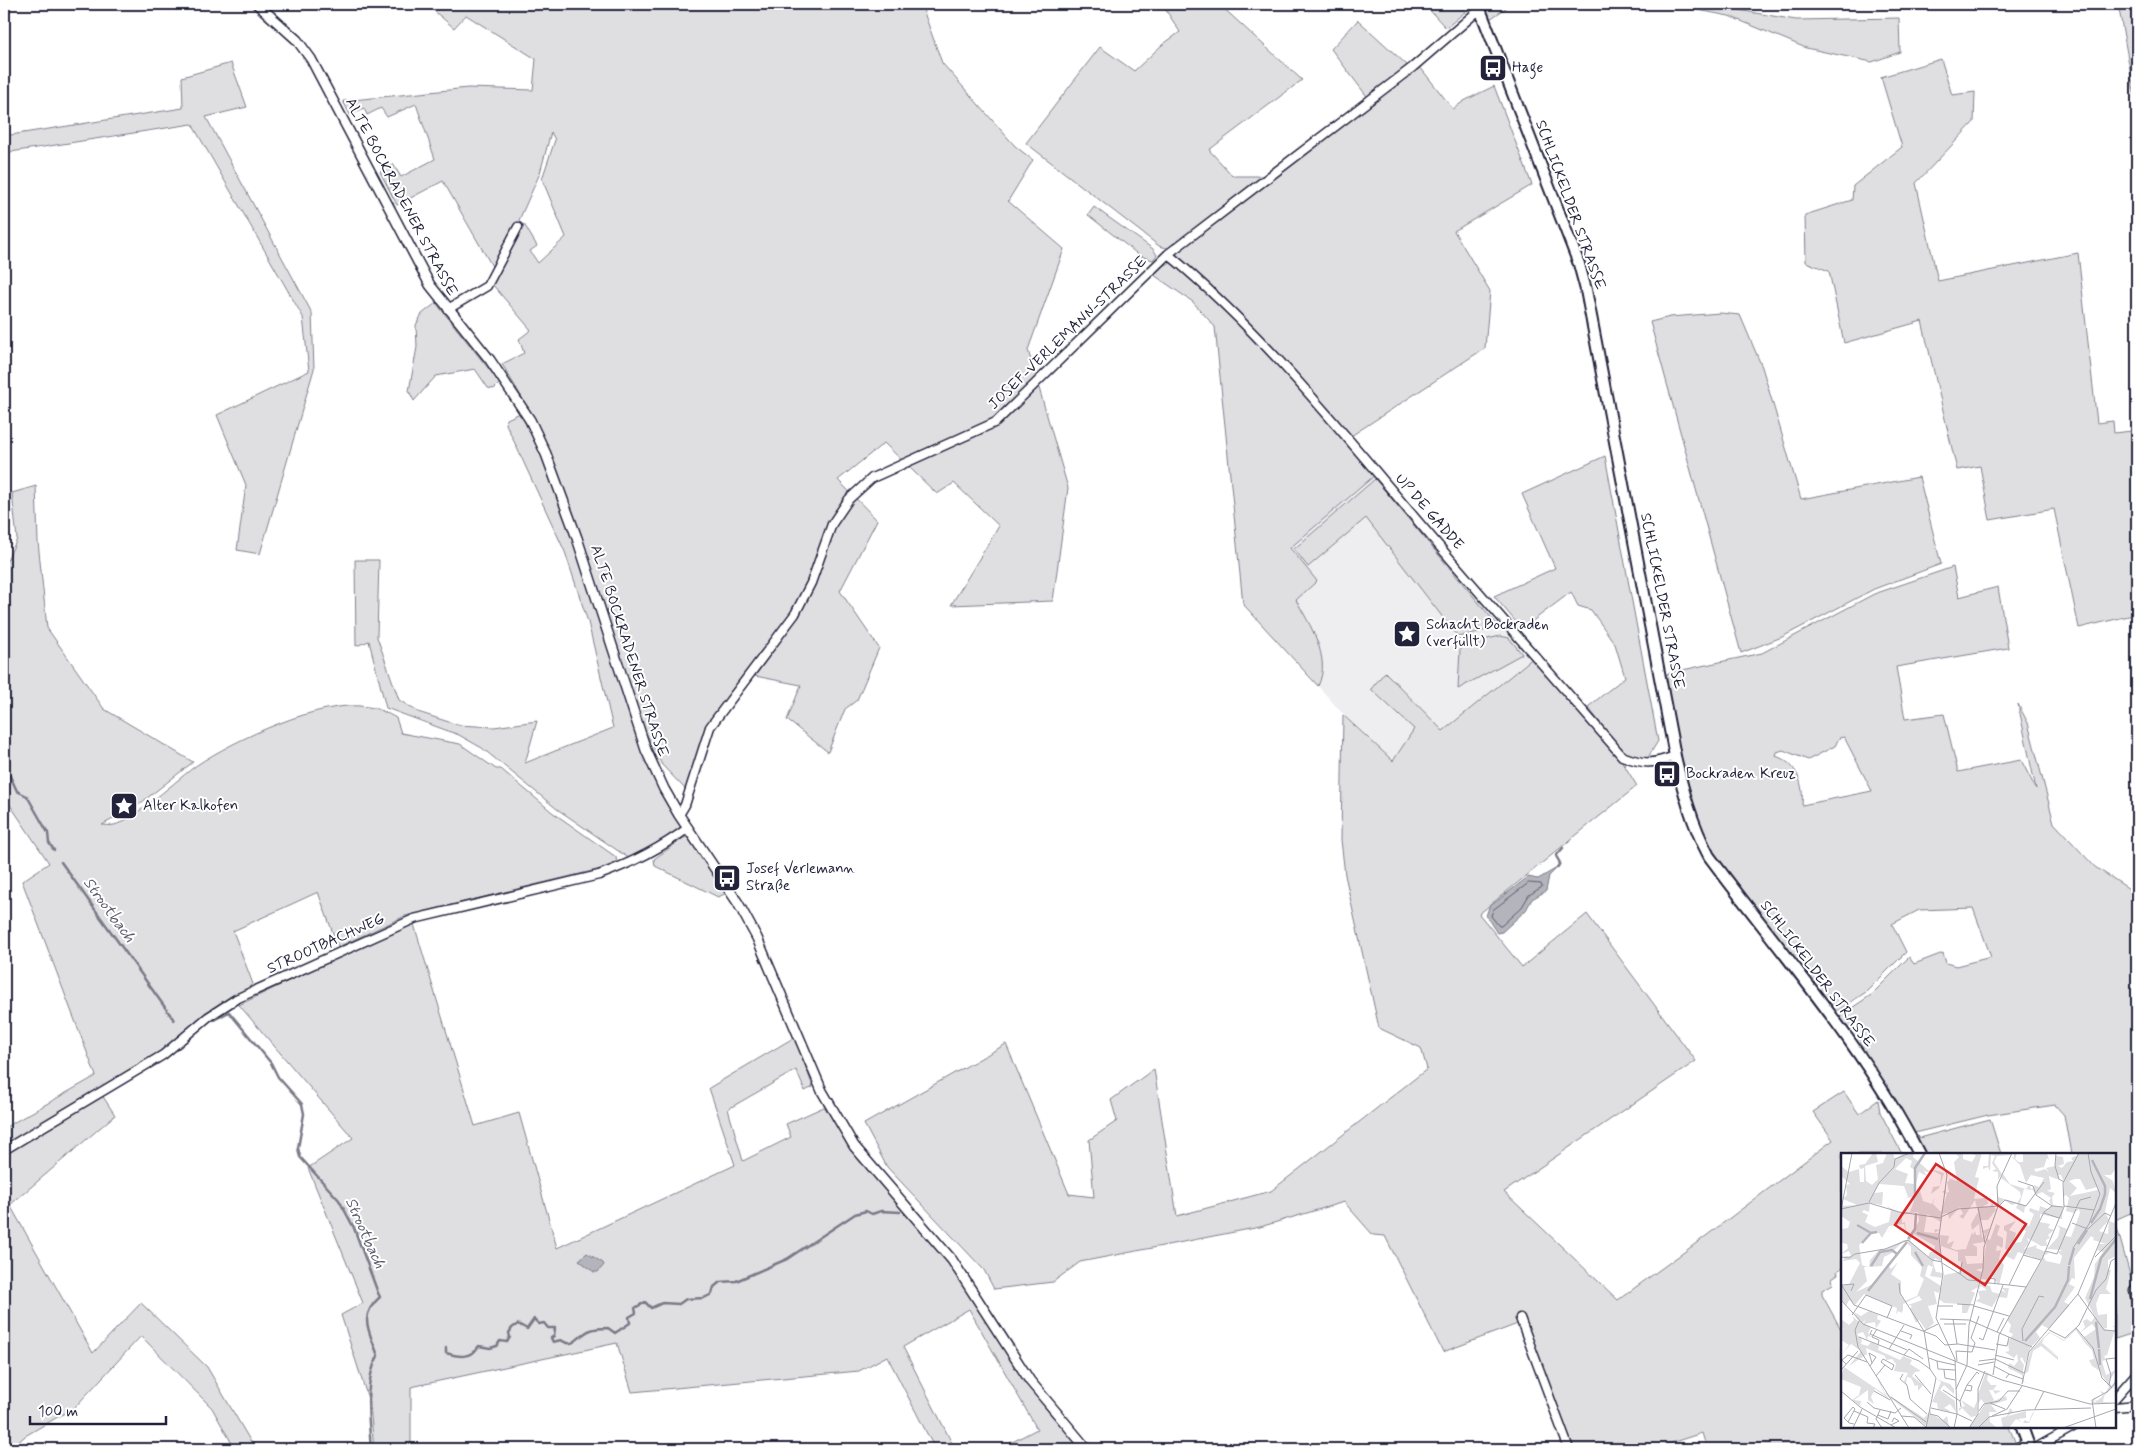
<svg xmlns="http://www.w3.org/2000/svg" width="2141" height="1453" viewBox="0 0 2141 1453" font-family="Mynerve,sans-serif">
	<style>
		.built { fill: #eeeef1; fill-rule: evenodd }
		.green { fill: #dfdfe2; stroke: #80808e; fill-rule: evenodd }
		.water { fill: #b4b4bc; stroke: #7a7a88 }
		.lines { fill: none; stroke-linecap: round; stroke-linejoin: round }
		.shore { stroke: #5c5c6f; stroke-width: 1 }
		.stream { stroke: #7a7a88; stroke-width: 2.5 }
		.minor-casing { stroke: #22223b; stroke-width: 11 }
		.tertiary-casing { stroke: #22223b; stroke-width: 12 }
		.secondary-casing { stroke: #22223b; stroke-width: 14 }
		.minor { stroke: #fff; stroke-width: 8 }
		.tertiary { stroke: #fff; stroke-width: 9 }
		.secondary { stroke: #fff; stroke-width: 10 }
		.labels { text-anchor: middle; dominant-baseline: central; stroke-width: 4; stroke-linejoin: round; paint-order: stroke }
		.poi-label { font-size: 15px; fill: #22223b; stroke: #fff; text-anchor: start }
		.street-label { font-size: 15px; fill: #22223b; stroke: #fff }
		.water-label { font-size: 16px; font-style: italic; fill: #5c5c6f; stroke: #fff }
		.inset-river { fill: none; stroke: #b4b4bc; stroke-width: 2.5 }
		.inset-road { fill: none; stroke: #a7a7b1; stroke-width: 1 }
		.view { fill: #d62828; fill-opacity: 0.15; stroke: #d62828; stroke-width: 2.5 }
		.inset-edge { fill: none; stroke: #22223b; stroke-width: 2.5 }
	</style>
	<rect width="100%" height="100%" fill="#fff"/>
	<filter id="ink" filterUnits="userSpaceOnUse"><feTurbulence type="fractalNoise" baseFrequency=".02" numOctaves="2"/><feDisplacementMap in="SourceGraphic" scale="10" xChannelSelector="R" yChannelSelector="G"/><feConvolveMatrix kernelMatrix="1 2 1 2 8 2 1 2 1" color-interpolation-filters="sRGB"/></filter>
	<g filter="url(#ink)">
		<path class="built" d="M1375 475 1455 570 1534 657 1443 731 1385 673 1372 689 1415 729 1393 761 1344 715 1318 686 1322 665 1319 648 1296 600 1290 548ZM1375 479 1458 637 1366 518 1308 567 1295 550ZM1500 636 1522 654 1458 688 1460 649 1463 645Z"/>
		<path class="green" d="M426 4H921L942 63 1015 146 1033 160 1008 201 1064 249 1028 350 1068 488 1053 601 951 605 999 526 954 483 937 494 884 443 838 480 877 520 840 591 879 648 857 700 845 709 828 752 787 720 801 685 755 676 799 614 708 725 687 791 662 765 641 723 561 480 534 418 502 364 524 353 519 339 531 330 492 284 524 224 537 246 530 251 538 263 566 237 542 179 555 140 551 132 540 173 516 227 493 268 443 181 397 205 380 172 393 164 401 177 435 159 416 104 387 117 381 108 367 115 364 108 350 115 343 101 468 88 533 90 536 59 466 15 454 28Z
			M1162 4H1219L1302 80 1209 150 1233 176H1266L1171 249 1159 246 1026 143 1100 47 1134 71 1162 45 1180 32Z
			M1424 4H1461L1465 12 1446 28Z
			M1483 4H1507L1506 8 1490 19Z
			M1667 4H1703L1796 20 1899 18 1900 52 1872 62 1806 48 1729 16Z
			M2137 8V109L2119 9Z
			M1358 20 1407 65 1369 99 1331 49Z
			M1941 59 1952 95 1975 92 1974 122 1916 183 1938 281 2078 253 2097 423 2113 421 2114 433 2132 431 2134 447H2137V614L2079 628 2054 509 1990 520 1980 466 1957 470 1922 321 1844 343 1829 271 1806 262 1805 215 1852 200 1853 186 1902 147 1881 77Z
			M231 63 247 107 206 117 312 313 314 369 260 554 237 550 246 485 217 415 309 371 303 317 192 124 4 153V136L183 108 182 77Z
			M1420 67 1453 109 1464 101 1494 86 1532 185 1454 231 1490 291 1485 348 1351 436 1231 306 1173 253Z
			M1094 207 1153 249 1157 255 1153 260 1140 256 1088 215Z
			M1173 262 1233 315 1375 475 1290 548 1317 581 1296 600C1309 623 1332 658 1318 686L1243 604 1215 327 1193 302 1154 275 1164 265Z
			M436 303 500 383 494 389 488 388 475 369 436 376 414 401 409 391 417 347 416 325 422 314Z
			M1720 313 1740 315 1762 367 1801 499 1919 477 1941 564 1874 589 1782 637 1741 653 1650 322 1670 317Z
			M520 413 541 454 565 514 638 740 652 773 682 827 669 837 630 859 557 809 482 748 459 735 386 708 369 641 356 646 355 560H379L377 637 399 700 418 712 458 725 494 727 537 721 525 763 613 728 588 622 565 552 506 424 507 419Z
			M1605 456 1658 741 1647 759 1624 754 1588 707 1625 677 1615 644 1591 610 1578 606 1571 592 1522 629 1494 596 1555 568 1522 494Z
			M1375 479 1499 627 1458 637 1366 518 1308 567 1294 549Z
			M36 486 38 542 47 628 104 709 193 762 137 806 102 825C106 825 110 826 114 825 131 822 180 777 197 765 234 740 323 698 368 707 378 708 387 713 396 718L401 733 460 744 496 769H501L552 812 616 857 617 865 405 916 338 947 318 892 233 931 253 984 234 997 163 1052 4 1145V1128L96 1076 22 881 49 863 4 796V740L9 736 4 675V567L17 539 12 493Z
			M1953 567 1959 597 1998 587 2008 648 1896 667 1905 719 1944 714 1958 772 2021 760 2036 789 2018 704 2028 723 2054 823 2095 867 2137 894V1210L2115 1220 2133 1286 2131 1292 2137 1332 2115 1339V1154H2071L2064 1115 2055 1105 1988 1115 1914 1133 1837 1018 1871 995 1909 957 1914 964 1943 953 1946 963 1956 966 1991 957 1973 908 1919 910 1892 924 1906 952 1866 992 1833 1014 1712 854 1691 806 1664 676 1673 672 1762 653 1874 594ZM1844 737 1872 791 1802 805C1804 785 1798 764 1776 756L1777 752 1783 750 1808 760 1835 746 1839 738Z
			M1500 636 1509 638 1522 654 1458 689 1460 649 1463 645Z
			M1534 657 1620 758 1637 786 1479 914 1522 967 1587 914 1696 1061 1504 1192 1618 1300 1702 1239 1833 1140 1813 1112 1844 1092 1859 1114 1878 1100 1880 1112 1902 1154H1842V1268L1837 1271 1838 1274 1832 1278 1833 1284 1822 1290V1295L1842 1331V1427H2009L2016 1444 2006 1449H1707L1702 1433 1652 1449H1572L1523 1322 1443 1352 1385 1236 1373 1235 1344 1202 1260 1227 1080 1262 1053 1282 994 1289 984 1270 887 1167 864 1124 1006 1044 1069 1194 1094 1197 1089 1140 1117 1121 1111 1100 1154 1069 1177 1216 1271 1191 1427 1069 1421 1048 1379 1028 1345 875 1341 840 1343 715 1393 761 1414 729 1371 689 1385 672 1443 731Z
			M685 837 690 839 727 893 718 897 655 866 654 859Z
			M413 921 475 1126 519 1113 557 1248 735 1165 709 1088 795 1037 813 1087 805 1091 796 1070 728 1109 743 1161 791 1137 786 1124 826 1106 857 1158 950 1260 1026 1381 1047 1410 1082 1449H999L1037 1429 969 1309 903 1347 955 1449H935L887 1356 859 1371 632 1392 617 1343 411 1387V1449H374L370 1405 341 1315 363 1303 308 1168 353 1138 239 1005Z
			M102 1095 115 1115 10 1205 93 1353 141 1303 207 1367 255 1449H235L212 1408 141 1336 75 1407 25 1436 11 1449H4V1153Z
			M1990 1119 2001 1154H1923L1915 1139Z"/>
		<path class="water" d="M1557 868 1549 876 1546 891 1532 899 1526 910 1502 932 1497 933 1486 916 1489 907 1528 877 1538 879Z
			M587 1253 603 1263 604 1265 598 1272H594L579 1260Z"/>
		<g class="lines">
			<path class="shore" d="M1529 883 1541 884 1542 887 1529 895 1522 907 1501 926H1499L1491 916 1493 910Z"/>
			<path class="stream" d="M4 766 5 767
				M10 776 17 791 27 796 48 833 49 843 54 850
				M61 862 174 1020
				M1557 868 1560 863 1556 856 1563 848
				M214 1020 229 1012 271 1063 278 1077 302 1104 304 1114 298 1148 300 1157 339 1200 354 1228 378 1293 380 1297C357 1317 370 1332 378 1356 363 1383 369 1419 371 1449
				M446 1348V1353C459 1357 470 1359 479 1346L490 1348 497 1346 500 1341 507 1342 510 1337 509 1333 512 1328 518 1324 527 1329 534 1319 539 1324 544 1323 548 1328H555L554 1336 551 1338 553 1342 561 1340C575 1350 578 1334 591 1330 596 1328 603 1328 608 1328L615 1333 630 1323 629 1317 636 1313 635 1308 645 1302 651 1308 662 1303 679 1304 686 1299 704 1298 712 1294 714 1287 720 1282 736 1281 787 1259 855 1214 866 1211 872 1214 881 1211 900 1212"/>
			<g class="minor-casing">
				<path id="minor" d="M1168 254C1261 331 1338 427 1416 519 1484 599 1554 677 1622 756 1645 765 1653 764 1675 756
					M448 309 487 286 518 227
					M679 815 685 805 710 727 795 614 811 583 832 524 849 499 872 478 996 422 1168 254 1413 67 1486 4
					M4 1150 163 1055 208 1017 236 999 414 919 599 875C632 863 660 849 688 828
					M2137 1287 2134 1290 2137 1306
					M1520 1318 1569 1449
					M2115 1398 2137 1373
					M2115 1407 2137 1405
					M2014 1449 2028 1442
					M2034 1449 2073 1427"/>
			</g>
			<g class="tertiary-casing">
				<path id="tertiary" d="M257 4 297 40 311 59 430 285 490 360 530 420 546 454 577 538 646 750 664 789 679 815 738 903 757 938 822 1091 854 1146 952 1260 1030 1381 1087 1449"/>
			</g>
			<g class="secondary-casing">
				<path id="secondary" d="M1478 4 1579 264 1586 290 1675 756C1683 791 1692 824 1709 856 1781 953 1864 1046 1919 1154
					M2022 1427 2030 1449"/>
			</g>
			<use href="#minor" class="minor"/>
			<use href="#tertiary" class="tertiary"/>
			<use href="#secondary" class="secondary"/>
		</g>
	</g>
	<defs>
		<g id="bus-square" transform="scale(1.4375)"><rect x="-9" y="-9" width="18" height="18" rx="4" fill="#22223b" stroke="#fff"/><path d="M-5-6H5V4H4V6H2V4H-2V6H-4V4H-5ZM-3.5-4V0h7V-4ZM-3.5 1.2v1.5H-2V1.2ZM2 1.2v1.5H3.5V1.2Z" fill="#fff"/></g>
		<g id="sight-square" transform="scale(1.4375)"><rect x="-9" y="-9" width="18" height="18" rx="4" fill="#22223b" stroke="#fff"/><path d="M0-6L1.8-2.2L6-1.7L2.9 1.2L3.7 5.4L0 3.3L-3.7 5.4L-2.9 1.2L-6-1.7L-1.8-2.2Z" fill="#fff"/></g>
	</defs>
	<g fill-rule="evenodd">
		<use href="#bus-square" x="1493" y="68"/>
		<use href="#sight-square" x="1407" y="634"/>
		<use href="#bus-square" x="1667" y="774"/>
		<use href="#sight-square" x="124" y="806"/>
		<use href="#bus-square" x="727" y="878"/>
	</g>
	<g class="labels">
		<g class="poi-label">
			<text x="1512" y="68">Hage</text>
			<text x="1426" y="625">Schacht Bockraden<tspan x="1426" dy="17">(verfüllt)</tspan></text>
			<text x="1686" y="774">Bockraden Kreuz</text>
			<text x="143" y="806">Alter Kalkofen</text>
			<text x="746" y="869">Josef Verlemann<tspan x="746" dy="17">Straße</tspan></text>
		</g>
		<g class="street-label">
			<text transform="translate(401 197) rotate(62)">ALTE BOCKRADENER STRASSE</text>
			<text transform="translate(1570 205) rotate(70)">SCHLICKELDER STRASSE</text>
			<text transform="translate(1068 333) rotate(-44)">JOSEF-VERLEMANN-STRASSE</text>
			<text transform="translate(1429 512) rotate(49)">UP DE GADDE</text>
			<text transform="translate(1662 601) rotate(79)">SCHLICKELDER STRASSE</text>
			<text transform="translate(629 651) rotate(72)">ALTE BOCKRADENER STRASSE</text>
			<text transform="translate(326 944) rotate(-24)">STROOTBACHWEG</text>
			<text transform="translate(1817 974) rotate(53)">SCHLICKELDER STRASSE</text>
		</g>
		<g class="water-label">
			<text transform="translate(109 910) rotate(54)">Strootbach</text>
			<text transform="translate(365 1233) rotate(66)">Strootbach</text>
		</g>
	</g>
	<g transform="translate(1841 1153)">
		<rect width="275" height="275" fill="#fff"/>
		<path d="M32 0H35L37 9 24 13 25 28 31 32 37 26 35 12 42 10 46 0H52L54 6 63 0H73L72 4 88 18 90 16 103 20 99 33 98 35 90 41 92 34 99 33 100 22 91 17 89 20 83 18 86 23 78 19 75 31 74 17 69 14 71 8 65 5 54 16 67 21 64 30 73 31 74 42 83 32 79 38 82 48 91 51 94 44 92 51 100 59 106 41 101 39 105 36V40L108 39 106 29 109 27 107 25 116 28 113 9 118 4 114 0H122V6L131 9 135 2 126 0H141L134 24 138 25 133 46 143 45 146 42 147 51 142 53 149 54 151 50 155 57 147 67H139L141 85 144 81 141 78 149 75 143 89 131 91 136 94V103H124L126 111 143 110 142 115 135 117 141 119 137 134 130 138 134 140 126 160H121V151L103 150 98 146 99 137 97 140 93 138 96 151 87 153 93 170 85 177 78 167 75 170 69 156 71 153 67 152 81 147 78 143 62 151V157L61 160 57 158 55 162 56 155 23 141 14 152 8 147 5 153 0 146V133L8 131 19 110 15 106 2 108 4 103H10L8 98 0 101 7 95 6 91 1 90 0 76 7 75 9 69 0 63V53L16 52 2 46 6 42 5 32 9 31 0 23V13L8 19 18 16 19 29H23V15L19 16 18 12 24 11ZM38 31 63 33 67 44 64 45 72 44 73 48 69 59H58L45 53 50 57 48 69 34 74 24 69 27 62 21 59 23 57 28 59 29 50 41 52 42 39 33 40ZM134 47 137 59 130 71 131 77 138 71 139 82H135L134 78 132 82 131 79 125 96 115 97 110 95 113 88 106 91 108 83 99 82 100 93 117 99V108L121 109 118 119 103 122 100 136V133L84 123 87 112 92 114 89 123 102 125V120L95 119 92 110 94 105 100 109 98 80H93L99 77 94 76 93 80 83 79 86 61 100 69 101 61 107 60 108 66 119 54 122 61 118 63 122 66ZM77 59 78 68 67 87H63L45 96H39L29 107 28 114 41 113 43 104 53 99 56 101 53 97 63 88 65 90 57 100 66 90 70 94V102L81 114 79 123 83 126 76 143 64 148 60 143V128L50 121 57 109 50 116 47 112 32 131 15 139 26 128 23 114H27L21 112 18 92 32 80H38L41 85 48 73 63 71 65 81 64 69 61 70V62ZM73 81 94 93 93 99H89L87 104 69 88ZM148 0H169L170 2 156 3 153 9 161 21 157 27V19L151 18 155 16 151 10 154 3 150 2 149 18 147 14 142 16V13H147ZM173 0H176L174 6 178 9H182V1L177 0H206L208 7 206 5 203 14 193 16 195 19 204 16 208 19 205 15 214 13 215 3 222 4 223 11 217 13 221 15 226 9 232 8 230 5 237 2 234 0H275L274 17 270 22H263L272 28 275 40 269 35 264 59 268 67 258 78 267 81 268 68 273 70 275 66V103L267 107V117H263H270L265 136 270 141H259L255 151 257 162 266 161V175L262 176 273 178 274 174H270L275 173 266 202 263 203 265 207 261 208 265 222 275 217 268 229 271 233 275 224V232L263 243 262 249 275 250H251L253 245 260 243 254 245 253 249H261H255L254 246 256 248 261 244 262 242 266 240 261 241 259 238 264 240 268 234 259 218 251 213 248 207 253 206 251 197 244 190 235 177 223 188 209 180 203 185 201 190 217 203 204 194 217 204V207L200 193 192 198 187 219 183 221 190 197 208 179 223 187 234 176H236L247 191 243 184 255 176 251 171 240 179 244 174 242 168 246 166 250 169 254 164 244 145 253 124 254 111 262 99 256 97 258 91H265L252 87 253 85 250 83 233 105 234 126 231 125 228 131 234 134 223 149 229 152 208 176 201 172 195 179 199 185 190 194 184 211 181 204 179 206 183 212 182 218V222L183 223V229L191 232 182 229 181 222 153 208 167 215 168 210 173 213 177 208 176 201 173 205 164 199 168 198 167 189 172 181 168 179 170 172 166 167 201 107 177 99 173 107 165 103 166 99H171L164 96 166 79 163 77V73L175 68 168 77 175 80 172 90 180 89 185 78 181 76 183 71 188 73 193 61 188 58 189 55 198 58 199 53 207 56 211 53 208 48 210 45 201 39 195 42 192 37 183 36 179 50 185 53 194 43 184 53 183 60 175 55 177 50 171 52 163 47 157 54V44L176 50 180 44 179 39 160 25 162 21 169 31 185 36 188 32 191 37 193 32 198 34 203 25 190 22 185 30 179 12 170 3 173 5ZM217 22H220L223 29 222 44 225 42 228 45 225 58 233 60 238 56 239 60 230 84 224 83 231 69 226 76 216 72 219 75 217 84 206 96 221 97 217 99 221 103 219 111 205 108 202 103 208 100 195 95 196 92 183 96 188 90 186 85 200 93H206L205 87 209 85 207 82 213 77 207 75 209 71 199 69V61L221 66 222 54 212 52 211 44 214 40 206 38 210 36 208 23 218 27ZM234 26H239L245 37 256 34 257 37 229 43 236 35 228 28ZM155 71 159 73 156 82 162 85V92L161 95 156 92 155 98 160 97 158 106 163 112 158 132 150 122 147 127 140 126 146 86 149 87ZM139 131 149 133 151 139 159 141 160 137 165 140 161 135H168L166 145 157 144 151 154 135 148 139 145 137 138 146 137 140 133 138 137ZM28 158 37 162 36 166 40 168 35 175 34 169 23 171 24 166 22 170 30 175 27 180 31 184 27 183 26 187 22 179 16 181 21 187 20 191 27 193 30 189 38 193 37 197 59 207 62 203 71 207 69 211 80 218 74 219 71 223 82 232 77 238V232L74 233 70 225 66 224 65 232 63 228 67 220 53 218 55 211 51 206 45 207 44 203 25 195 26 201 8 213 20 198 10 191 0 202 8 192 0 187V176H3L0 175V166L8 172 13 167 11 163 18 169 13 159 20 163ZM3 214 46 243 48 246 34 236 30 244 33 251 27 247V237L13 247 20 248 19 253 11 247 18 242 20 234 0 226ZM145 219 151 222H147L146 227 150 232H156L152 237 160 238 154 241 152 237H148L153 247 150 249 165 243 166 247 150 252 156 259H148L149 269 156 275H132L129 274 144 251 140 246 137 251V241ZM42 226 38 227 43 239 83 265 90 257V261L102 267 106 263 108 274 88 275 43 240 37 227ZM95 226 109 231 113 236V241L103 232 99 237 114 248 115 259 109 251 103 255 108 257 109 259 97 256 96 250 91 249 100 229ZM120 247 133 255 136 248V262L129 273 135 263 130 264 121 255 118 258V255L124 253ZM169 255 172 258 167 263 185 258V265L177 266 182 270 184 267 188 269 191 261 194 257 188 270H182L175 266 168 275H162L160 265 166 263Z" fill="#dfdfe2" fill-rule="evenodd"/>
		<path class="inset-river" d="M74 43V15L84 0M250 70 259 56 264 41V33L251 7M16 72 30 80M76 80 97 86M67 86 74 76 75 60M21 90 30 80 36 79M237 91 246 77M74 99 82 113M228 112 233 95M30 113 39 99 51 97 56 101M46 114 66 89M27 138 46 114M249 146 260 105 275 86M255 169 258 195M184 188 214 154 227 127 228 113M258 196 259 212"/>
		<path class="inset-road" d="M98 0 106 22 98 83 102 121 95 165 114 206 116 261 113 275M215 0 214 13 218 26 223 29M177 28 192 33 195 42M195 42 211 53 222 54M28 49 38 30 53 14 54 6 69 0M223 53 253 57M137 54 144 90M235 55 239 47 250 44M0 56 28 50 58 59 100 65M0 57 11 0M203 60 218 65M100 64 117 56 158 53 164 47 185 53 203 29M231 70 247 76 264 60 270 63M232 95 248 71 259 41 250 19 247 0M204 98 216 101 235 56M182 102 200 107M0 104 8 105 14 101 44 96 67 87 91 107 101 109M254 104 275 83M121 109 119 121 127 127 139 128M101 110 119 121M139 129 168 132 203 59 211 53M145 129 148 125 154 126V131M58 130 59 140 83 178 89 216 95 225 85 275M0 131 13 152 95 183 104 192 117 191 154 197M1 132 13 131 10 138M168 132 185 134M237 141 263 177 275 178M0 147 22 171 161 227 249 251 275 250M116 151 133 152M96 153H112M133 153 168 163M11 162 25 142 51 153 46 165M99 166 128 167 191 194M112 166 116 191M18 168 14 177 17 194 68 275M103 171H125M235 175 252 195 261 225 271 235M36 176 31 184 38 187 37 192M31 177 29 181 66 197M208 177 224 185 238 172 255 137 265 126 270 108 275 105M60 178 71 182 69 186M83 178 97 171M156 179 163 165M18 184 78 208 89 216M138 185 142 187 162 132M182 188 181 176 198 143 203 144M155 191 166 193 168 184M48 196 63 172M63 202 68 196 82 206M154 202 173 207M88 205 96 208 97 216 114 217M96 208 114 212M116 208 115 198 131 199 134 190 130 185 138 163M138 208 154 206 183 220M5 211 1 207 7 202 26 209M126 212 128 172 142 116 143 94 157 53 156 33 171 0M137 212 153 209M29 213 35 204 28 200 31 210M153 213 168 221M0 217 17 198M103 217 104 225 114 227M62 221 59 226 66 232 69 246 86 261M74 222 90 241M152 222 158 182 201 106 223 54 222 30 238 0M35 223 44 212 51 217 53 212 42 206 40 209 44 212M165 225 168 221 182 226M181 231 188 199 237 141 275 50M268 232 270 222 265 206 275 205M115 236 126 212M102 237 119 248M124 237 130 238 131 233 126 232M0 238 19 254 55 275M33 238 49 247M50 244 85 269M26 249 33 255 54 260 60 255M149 250 164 256M120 254 119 248 126 232 136 219 138 221M90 255 116 261M194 256 203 238M39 257 35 266 41 275M13 258 27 264 26 270 34 271 32 275M138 258 143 251 158 248 167 238H179M89 261 97 263 110 275M116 261 131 268M37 262 47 266 50 258M60 263 73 264 85 274M151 263 166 256 181 233M7 269 14 256 12 254 3 265 8 270 13 271M50 272 58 268 53 265 51 269M12 275 21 256M128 275 137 261V236L144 218M137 275 148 264 185 257 250 255M222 275 275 256M255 275 251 247 266 239 275 229"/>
		<path class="view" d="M95 11 185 71 144 132 54 72Z"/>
		<rect width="275" height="275" class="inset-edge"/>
	</g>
	<rect width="2141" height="1453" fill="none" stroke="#fff" stroke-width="20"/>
	<rect x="10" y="10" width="2121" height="1433" fill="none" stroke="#22223b" stroke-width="2" filter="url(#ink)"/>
	<path d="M30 1416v8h136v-8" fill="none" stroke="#22223b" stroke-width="2.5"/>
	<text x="38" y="1416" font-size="15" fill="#22223b" stroke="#ffffff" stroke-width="4" paint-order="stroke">100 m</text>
</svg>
